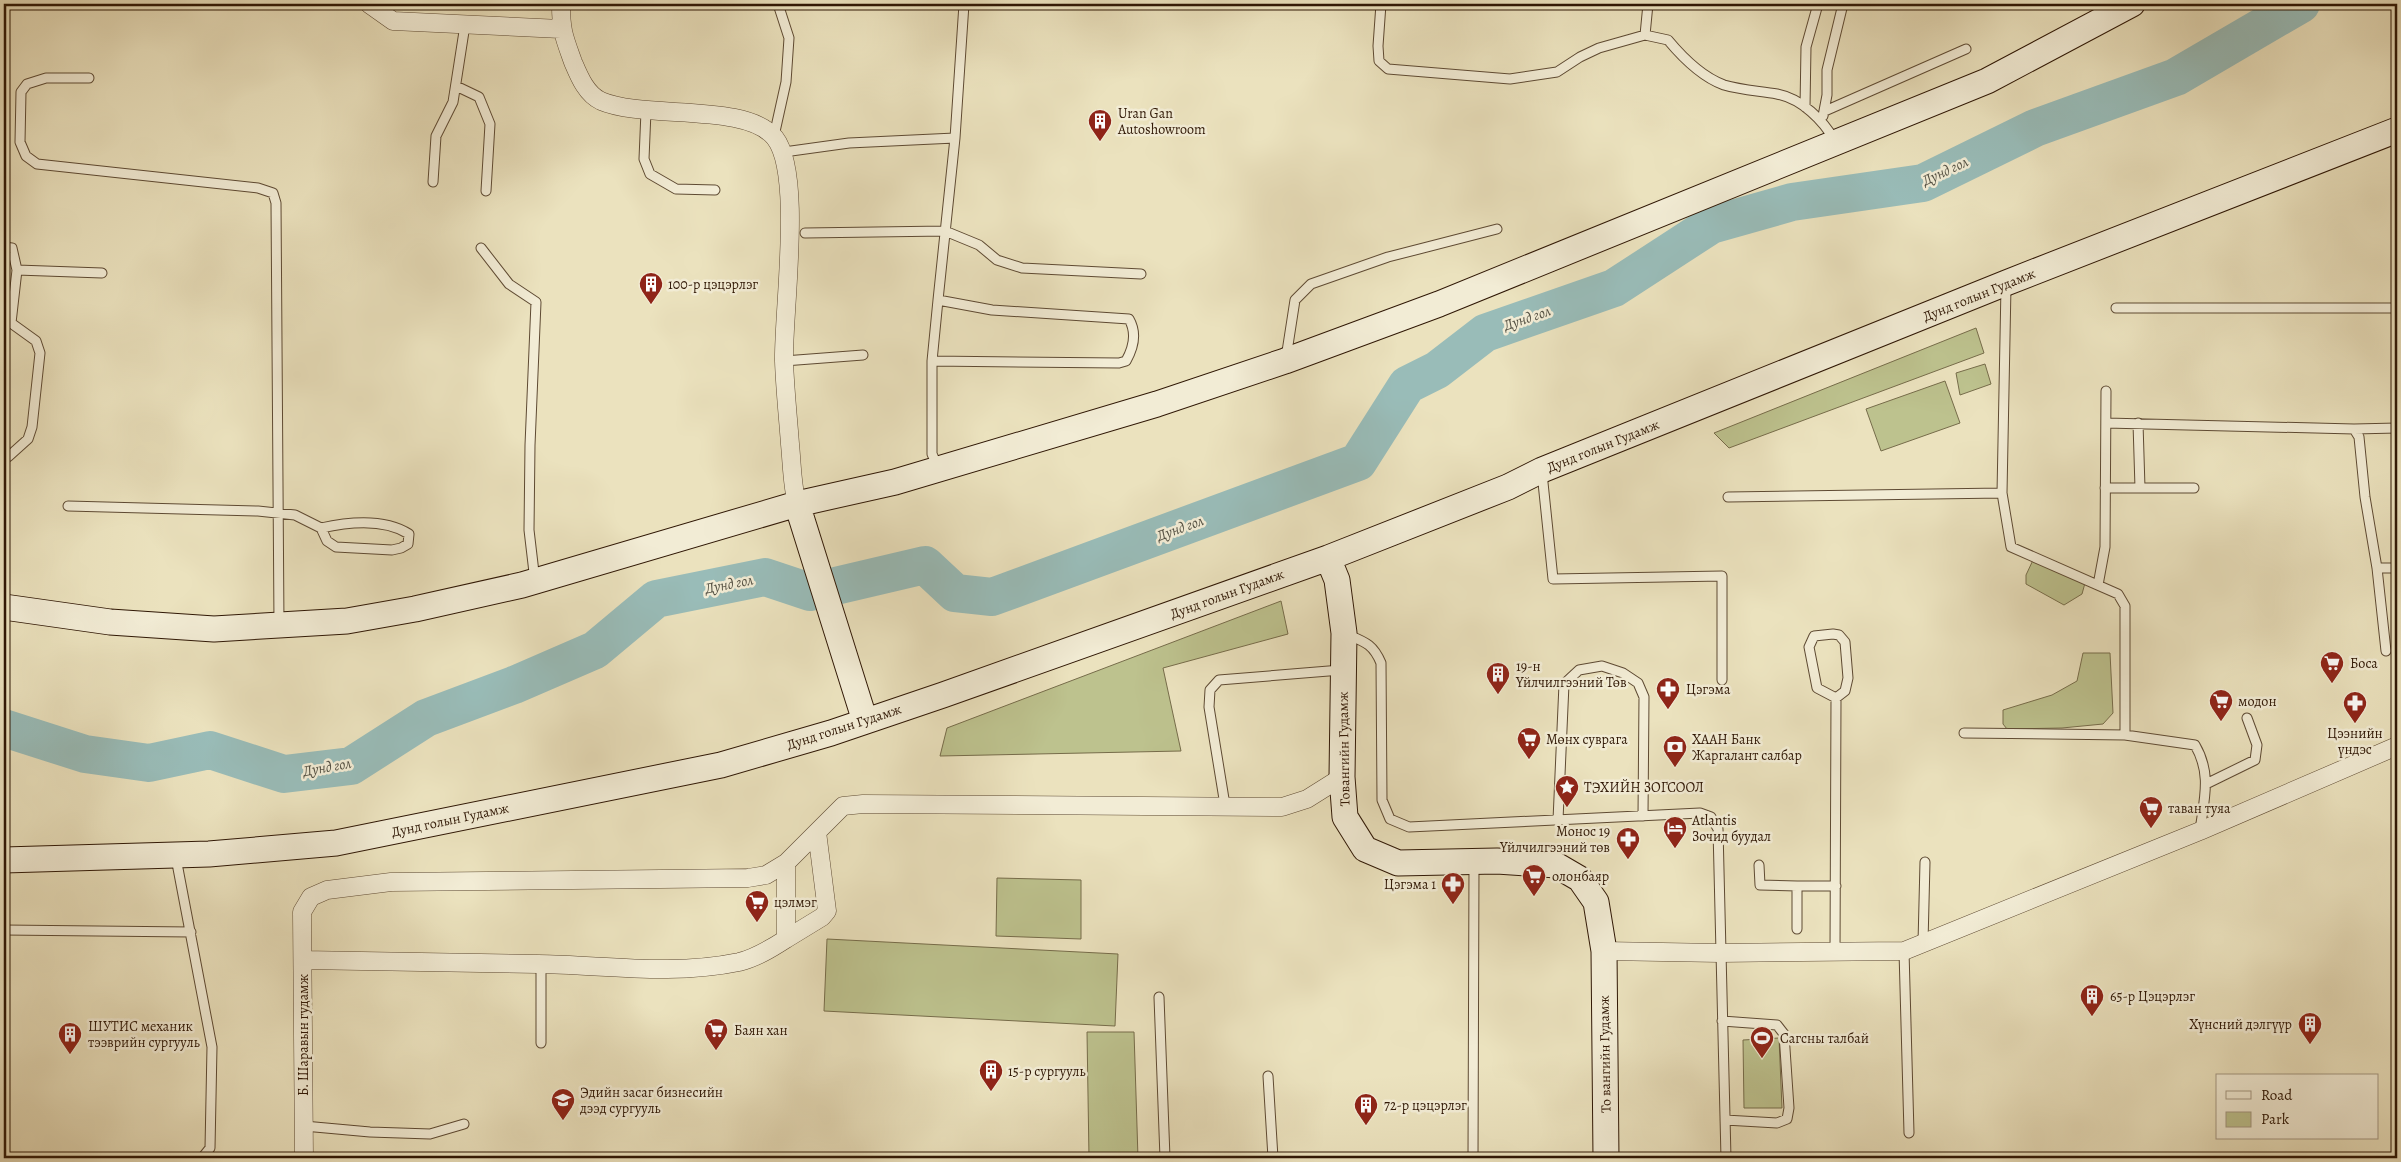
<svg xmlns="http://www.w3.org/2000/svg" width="2401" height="1162" viewBox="0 0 2401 1162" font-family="Alegreya,serif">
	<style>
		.green { fill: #bdc28e; stroke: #766c4a }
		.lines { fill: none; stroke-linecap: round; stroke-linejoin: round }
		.river { stroke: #99bcb8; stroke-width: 38 }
		.lane-casing { stroke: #5e4a33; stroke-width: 11 }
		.street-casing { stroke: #5e4a33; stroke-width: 19 }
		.secondary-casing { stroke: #2f1705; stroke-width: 27 }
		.lane { stroke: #f2ecd5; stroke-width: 9 }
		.street { stroke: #f2ecd5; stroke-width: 18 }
		.secondary { stroke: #f2ecd5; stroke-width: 25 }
		.labels { text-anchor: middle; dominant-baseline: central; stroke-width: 5; stroke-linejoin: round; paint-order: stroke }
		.poi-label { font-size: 14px; fill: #2f1705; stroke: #f2ecd5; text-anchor: start }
		.street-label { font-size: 14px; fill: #2f1705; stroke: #f2ecd5 }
		.water-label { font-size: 15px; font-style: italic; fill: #545144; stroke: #f2ecd5 }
	</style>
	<rect width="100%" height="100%" fill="#ebe2be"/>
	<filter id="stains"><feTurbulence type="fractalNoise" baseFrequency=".004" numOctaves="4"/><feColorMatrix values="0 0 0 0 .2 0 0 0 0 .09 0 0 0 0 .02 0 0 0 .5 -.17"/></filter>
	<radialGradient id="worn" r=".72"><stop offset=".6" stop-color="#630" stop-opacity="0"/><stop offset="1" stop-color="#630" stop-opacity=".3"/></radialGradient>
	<path class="green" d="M1976 328 1984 353 1729 448 1714 433Z
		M1985 364 1991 384 1960 395 1956 373Z
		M1945 381 1960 423 1881 451 1866 409Z
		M2034 558 2059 573 2085 583 2082 594 2064 605 2026 584V575Z
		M1281 601 1288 634 1163 668 1181 751 940 756 947 728Z
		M2083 653H2110L2113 713 2103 724 2062 728 2007 729 2003 724V710L2052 695 2077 681Z
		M997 878 1081 880V939L996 936Z
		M827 939 1118 954 1115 1026 824 1011Z
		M1087 1032H1134L1138 1158H1089Z
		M1779 1038 1782 1108H1744L1743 1040Z"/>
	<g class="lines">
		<path class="river" d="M4 728 85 754 149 763 210 750 284 774 351 766 426 718 514 685 595 650 656 599 765 577 810 592 925 565 955 593 992 597 1358 462 1407 385 1437 370 1485 333 1614 288 1711 225 1792 202 1923 183 2035 128 2176 77 2301 4"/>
		<g class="lane-casing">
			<path id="lane" d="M1381 4 1378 46 1379 61 1388 69 1510 79 1557 72 1580 57 1599 48 1645 35 1648 4
				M1645 35 1668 40C1683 58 1702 77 1724 85 1741 90 1760 91 1777 94 1802 99 1823 120 1835 141
				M89 78H46L27 84 21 92 20 142 26 156 37 164 258 188 273 193 276 203 279 624
				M456 86 479 97 490 124 486 191
				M1805 107 1806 47 1818 4
				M646 111 644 159 650 174 676 189 715 190
				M1825 111 1966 49
				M1823 116 1827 95V70L1843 4
				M774 136 786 82 789 38 778 4
				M784 152 849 143 955 138
				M433 182 436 136 453 102 465 25
				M805 233 945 231 979 245 997 260 1022 268 1141 274
				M4 247 12 248 17 270 11 323 4 325
				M481 248 509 284 536 302 530 445 529 530 535 581
				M17 270 102 273
				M938 300 932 361V454L938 467
				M2116 308H2397
				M1286 358 1295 300 1311 284 1388 257 1497 229
				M784 361 863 355
				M932 361 1119 363 1126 361C1134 347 1137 333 1129 319L992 310 938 300 955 138 964 4
				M2106 423 2354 429 2359 437 2365 497 2377 568H2397
				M2138 423 2140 488
				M2354 429 2397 428
				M4 457H8L28 439 32 427 40 353 36 341 11 323
				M1542 473 1553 579 1722 576V680
				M2105 488H2194
				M1728 497 2002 493
				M68 506 258 511 295 515 321 528 327 541 336 547 392 550 401 548 408 544 409 534C384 518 348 522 321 528
				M2377 568 2386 651
				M2098 585 2105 547 2106 391
				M1346 634C1365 642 1373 644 1381 663L1382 800 1390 819 1409 827 1700 813 1711 817 1718 829 1726 1158
				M1833 634 1839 635 1845 642 1848 678 1845 691 1836 698 1817 688 1809 647 1814 636Z
				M1964 733 2125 735V606L2118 594 2011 547 2002 493 2006 286
				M2125 735 2195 745C2212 774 2204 799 2200 831
				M2206 784 2255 760 2257 745 2247 718
				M1225 805 1209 707 1210 690 1219 680 1341 670
				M1558 820 1564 684 1579 670 1602 666 1623 673 1638 683 1644 697 1643 816
				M176 858 212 1047 210 1148 202 1158
				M1759 865 1760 885 1797 886
				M1797 929V886H1836
				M4 930 191 932
				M1923 943 1925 862
				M1904 951 1909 1133
				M1835 952 1836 698
				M541 964V1043
				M1159 997 1165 1158
				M1722 1021 1777 1025 1784 1034 1789 1108 1787 1119 1777 1123 1725 1120
				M1268 1076 1273 1158
				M304 1126 370 1132 430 1134 464 1124
				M1473 1158 1474 864"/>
		</g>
		<g class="street-casing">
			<path id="street" d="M369 4 393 21 561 29
				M561 4C561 31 564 37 573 62 579 76 586 94 601 101 645 120 747 102 775 138 803 174 783 311 784 361 785 389 788 417 790 444 792 464 792 485 797 504
				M786 939 822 917 827 911 817 832
				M1604 951 1720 953 1904 951 2200 831 2397 746
				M303 960C381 962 460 962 538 964 605 965 672 976 739 962 756 958 772 948 786 939V863
				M304 1158 302 912 311 897 327 890 391 882 748 878 766 875 786 863 843 806 863 804 1282 807 1307 799 1342 777"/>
		</g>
		<g class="secondary-casing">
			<path id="secondary" d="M797 504 865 721
				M1328 558 1337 580 1344 633 1342 777 1345 817 1365 849 1398 863 1497 861 1556 865 1580 879 1596 902 1604 951 1606 1158
				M4 607 110 622 214 629 347 621 415 609 522 585 797 504 895 482 1157 404 1285 361 1439 304 1987 81 2132 4
				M4 860 209 854 336 843 721 765 831 733 943 695 1328 558 1508 487 1542 470 2006 283 2397 130"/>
		</g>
		<use href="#lane" class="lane"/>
		<use href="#street" class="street"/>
		<use href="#secondary" class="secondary"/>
	</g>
	<defs>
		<g id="building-pin" transform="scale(1.25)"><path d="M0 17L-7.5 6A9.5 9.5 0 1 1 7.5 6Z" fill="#8f2418" stroke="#f2ecd5"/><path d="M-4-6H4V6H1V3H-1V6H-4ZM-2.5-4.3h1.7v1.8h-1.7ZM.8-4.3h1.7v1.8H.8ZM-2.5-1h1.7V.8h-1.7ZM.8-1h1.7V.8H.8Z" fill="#fff"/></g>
		<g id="supermarket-pin" transform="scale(1.25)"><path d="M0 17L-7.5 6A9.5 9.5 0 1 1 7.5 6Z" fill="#8f2418" stroke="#f2ecd5"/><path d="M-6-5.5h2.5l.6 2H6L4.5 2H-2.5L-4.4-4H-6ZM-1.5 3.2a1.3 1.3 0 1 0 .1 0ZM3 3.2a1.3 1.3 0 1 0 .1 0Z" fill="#fff"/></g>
		<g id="pharmacy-pin" transform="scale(1.25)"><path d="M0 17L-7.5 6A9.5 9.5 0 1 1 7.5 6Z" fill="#8f2418" stroke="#f2ecd5"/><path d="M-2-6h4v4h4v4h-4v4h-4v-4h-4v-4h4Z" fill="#fff"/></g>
		<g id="bank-pin" transform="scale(1.25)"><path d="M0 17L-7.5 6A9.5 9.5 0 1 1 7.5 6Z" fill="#8f2418" stroke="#f2ecd5"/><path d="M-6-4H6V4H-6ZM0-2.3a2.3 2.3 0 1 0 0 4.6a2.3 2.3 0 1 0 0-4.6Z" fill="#fff"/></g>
		<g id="sight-pin" transform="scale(1.25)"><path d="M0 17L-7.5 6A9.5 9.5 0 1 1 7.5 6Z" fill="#8f2418" stroke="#f2ecd5"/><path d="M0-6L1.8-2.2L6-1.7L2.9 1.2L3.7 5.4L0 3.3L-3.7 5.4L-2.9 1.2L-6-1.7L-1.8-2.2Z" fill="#fff"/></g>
		<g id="hotel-pin" transform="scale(1.25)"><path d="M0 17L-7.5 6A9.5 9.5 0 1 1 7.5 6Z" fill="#8f2418" stroke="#f2ecd5"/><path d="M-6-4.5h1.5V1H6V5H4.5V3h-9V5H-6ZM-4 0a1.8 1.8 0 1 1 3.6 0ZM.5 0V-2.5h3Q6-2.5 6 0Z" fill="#fff"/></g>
		<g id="stadium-pin" transform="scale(1.25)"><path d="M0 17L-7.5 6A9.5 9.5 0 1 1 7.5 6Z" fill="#8f2418" stroke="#f2ecd5"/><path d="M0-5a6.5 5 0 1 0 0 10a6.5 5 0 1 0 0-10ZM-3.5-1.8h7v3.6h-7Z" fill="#fff"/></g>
		<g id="university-pin" transform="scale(1.25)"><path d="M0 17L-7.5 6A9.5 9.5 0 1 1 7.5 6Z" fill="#8f2418" stroke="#f2ecd5"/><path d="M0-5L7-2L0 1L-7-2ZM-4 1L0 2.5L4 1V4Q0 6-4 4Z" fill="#fff"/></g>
	</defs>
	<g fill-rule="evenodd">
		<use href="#building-pin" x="1100" y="121"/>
		<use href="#building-pin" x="651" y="284"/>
		<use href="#supermarket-pin" x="2332" y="663"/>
		<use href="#building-pin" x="1498" y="674"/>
		<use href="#pharmacy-pin" x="1668" y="689"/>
		<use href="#supermarket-pin" x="2221" y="701"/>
		<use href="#pharmacy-pin" x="2355" y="703"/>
		<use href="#supermarket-pin" x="1529" y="739"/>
		<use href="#bank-pin" x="1675" y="747"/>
		<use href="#sight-pin" x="1567" y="787"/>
		<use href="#supermarket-pin" x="2151" y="808"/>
		<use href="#hotel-pin" x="1675" y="828"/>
		<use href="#pharmacy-pin" x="1628" y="839"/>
		<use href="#supermarket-pin" x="1534" y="876"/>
		<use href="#pharmacy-pin" x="1453" y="884"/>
		<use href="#supermarket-pin" x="757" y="902"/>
		<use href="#building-pin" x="2092" y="996"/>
		<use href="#building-pin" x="2310" y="1024"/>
		<use href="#supermarket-pin" x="716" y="1030"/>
		<use href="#building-pin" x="70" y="1034"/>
		<use href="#stadium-pin" x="1762" y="1038"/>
		<use href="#building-pin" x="991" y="1071"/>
		<use href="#university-pin" x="563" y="1100"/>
		<use href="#building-pin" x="1366" y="1105"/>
	</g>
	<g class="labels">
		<g class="poi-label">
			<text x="1118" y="113">Uran Gan<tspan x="1118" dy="16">Autoshowroom</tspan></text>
			<text x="668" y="284">100-р цэцэрлэг</text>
			<text x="2350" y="663">Боса</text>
			<text x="1516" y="666">19-н<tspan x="1516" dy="16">Үйлчилгээний Төв</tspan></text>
			<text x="1686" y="689">Цэгэма</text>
			<text x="2238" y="701">модон</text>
			<text x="2355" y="733" text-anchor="middle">Цээнийн<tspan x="2355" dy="16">үндэс</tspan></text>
			<text x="1546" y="739">Мөнх суврага</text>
			<text x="1692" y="739">ХААН Банк<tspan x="1692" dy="16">Жаргалант салбар</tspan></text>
			<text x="1584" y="787">ТЭХИЙН ЗОГСООЛ</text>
			<text x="2168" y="808">таван туяа</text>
			<text x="1692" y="820">Atlantis<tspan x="1692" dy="16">Зочид буудал</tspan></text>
			<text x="1610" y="831" text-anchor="end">Монос 19<tspan x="1610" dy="16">Үйлчилгээний төв</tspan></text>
			<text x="1552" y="876">олонбаяр</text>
			<text x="1436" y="884" text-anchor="end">Цэгэма 1</text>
			<text x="774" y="902">цэлмэг</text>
			<text x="2110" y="996">65-р Цэцэрлэг</text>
			<text x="2292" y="1024" text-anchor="end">Хүнсний дэлгүүр</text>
			<text x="88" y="1026">ШУТИС механик<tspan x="88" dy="16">тээврийн сургууль</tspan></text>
			<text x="734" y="1030">Баян хан</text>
			<text x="1780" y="1038">Сагсны талбай</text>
			<text x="1008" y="1071">15-р сургууль</text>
			<text x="580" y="1092">Эдийн засаг бизнесийн<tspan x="580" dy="16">дээд сургууль</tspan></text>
			<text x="1384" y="1105">72-р цэцэрлэг</text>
		</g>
		<g class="street-label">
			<text transform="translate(1979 295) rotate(-22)">Дунд голын Гудамж</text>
			<text transform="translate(1603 446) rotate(-22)">Дунд голын Гудамж</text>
			<text transform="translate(1227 594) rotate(-20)">Дунд голын Гудамж</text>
			<text transform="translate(844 727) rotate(-18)">Дунд голын Гудамж</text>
			<text transform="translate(1344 749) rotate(-91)">Товангийн Гудамж</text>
			<text transform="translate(450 820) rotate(-12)">Дунд голын Гудамж</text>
			<text transform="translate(303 1035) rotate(-90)">Б. Шаравын гудамж</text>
			<text transform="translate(1605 1054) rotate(-91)">То вангийн Гудамж</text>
		</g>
		<g class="water-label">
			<text transform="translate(1945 171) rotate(-25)">Дунд гол</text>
			<text transform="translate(1527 318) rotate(-19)">Дунд гол</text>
			<text transform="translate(1180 528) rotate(-20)">Дунд гол</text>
			<text transform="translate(729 584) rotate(-11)">Дунд гол</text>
			<text transform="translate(327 767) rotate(-10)">Дунд гол</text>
		</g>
	</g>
	<rect width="2401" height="1162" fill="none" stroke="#ebe2be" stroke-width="20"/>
	<rect x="5" y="5" width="2391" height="1152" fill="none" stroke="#2f1705" stroke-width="2.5"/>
	<rect x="10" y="10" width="2381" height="1142" fill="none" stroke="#2f1705"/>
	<rect x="2216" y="1074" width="162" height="65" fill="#f2ecd5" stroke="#a49782"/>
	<rect x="2226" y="1091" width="25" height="8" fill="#f2ecd5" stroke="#a49782"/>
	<text x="2261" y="1100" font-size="15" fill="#2f1705">Road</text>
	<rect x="2226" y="1112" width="25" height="15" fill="#bdc28e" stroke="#a49782"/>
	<text x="2261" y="1124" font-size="15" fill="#2f1705">Park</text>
	<rect width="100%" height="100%" filter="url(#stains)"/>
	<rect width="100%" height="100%" fill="url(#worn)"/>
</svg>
